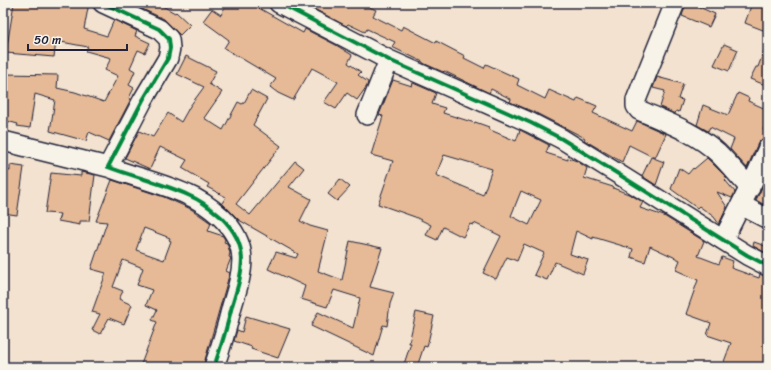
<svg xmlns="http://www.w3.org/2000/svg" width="771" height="370" viewBox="0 0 771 370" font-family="Sriracha,sans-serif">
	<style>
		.building { fill: #e6ba96; stroke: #22223b; fill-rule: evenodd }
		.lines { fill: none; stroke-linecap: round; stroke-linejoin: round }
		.minor-casing { stroke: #22223b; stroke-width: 22 }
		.minor { stroke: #f7f3e8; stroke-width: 19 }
		.cycleway-casing { stroke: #f7f3e8; stroke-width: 6 }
		.cycleway { stroke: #00873e; stroke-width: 4 }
	</style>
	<rect width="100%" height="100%" fill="#f2e2cf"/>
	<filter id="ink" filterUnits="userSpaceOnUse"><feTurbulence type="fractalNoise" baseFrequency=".025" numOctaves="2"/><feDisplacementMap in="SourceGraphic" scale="8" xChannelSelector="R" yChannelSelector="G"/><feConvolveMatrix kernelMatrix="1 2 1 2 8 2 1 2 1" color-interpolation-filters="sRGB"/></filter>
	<g filter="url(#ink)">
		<path class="building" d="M14 3H89L84 29 107 36 114 20 137 31 135 36 150 43 145 53 138 50 130 68 135 71 129 85 134 88 129 98 131 99 109 141 89 132 86 141 50 131 55 100 35 94 30 128 17 126 18 124 3 120 5 74 58 75 57 88 75 92 104 102 118 76 105 70 111 58 86 51 88 47 56 41 54 57 6 53Z
			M129 3H157L175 13 176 12 190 25 180 35 164 19Z
			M227 3H250L303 33 305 29 336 45 352 55 348 63 361 72 358 75 368 82 367 86 357 100 347 93 336 109 324 102 338 82 312 68 293 100 278 93 270 87 276 79 224 48 229 40 203 21 212 9 221 15Z
			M303 3H361L376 10 373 16 401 30 403 26 436 43V41L465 56 464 58 484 68 486 64 519 79 517 85 545 99 549 90 576 102 578 98 597 106 593 113 632 131 637 121 666 134 655 158 629 145 622 162 584 140 585 138 536 113 510 102 511 99 491 89 489 93 444 71 443 72 423 63V62L392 47 395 42 367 29 365 32 348 24 346 26Z
			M686 3H690L715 14 709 27 682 16Z
			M752 3H768V32L745 23Z
			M767 43H768V86L750 79 756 67H758Z
			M724 44 738 50 729 71 714 65Z
			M186 56 216 71 209 84 222 92 204 118 223 130 238 102 242 104 244 103 251 90 267 99 253 125 281 146 236 204 250 215 295 161 304 168 289 187 311 199 300 221 310 226 328 231 318 271 342 280 350 241 382 248 370 287 394 293 390 304 387 326 383 325 374 356 311 326 318 312 353 328 360 298 334 290 327 307 301 299 305 286 268 269 276 252 296 258 298 254 239 220 222 203 226 197 207 187 209 184 182 168 187 160 160 147 150 169 125 158 139 131 153 137 168 113 181 122 190 106 204 87 177 74Z
			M657 77 683 84 678 99 683 100 679 112 676 111 675 114 660 107 665 91 653 88Z
			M393 80 412 86 413 83 436 93 432 104 445 108 443 113 475 123V122L489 127 488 129 516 141 520 130 549 145 546 153 568 160V158L577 161 587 168 584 178 613 187V188L631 195 643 202 640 208 664 216 704 241 698 256 719 264 722 257 733 261 731 268 759 278 760 274 768 277V367H722L731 343 707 335 711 323 686 314 698 280 676 270 680 260 650 246 645 262 631 257 633 249 593 237V239L576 231 570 254 588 260 583 274 555 262 547 280 534 275 544 253 524 244 517 261 507 257 496 279 483 273 501 236 474 223 473 225 470 224 463 237 443 227 437 240 426 235 431 225 415 217 378 204 393 161 371 155 383 116 379 115ZM444 155 492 169 483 195 436 175ZM521 191 541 200 529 225 511 216Z
			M738 93 749 98 748 101 768 110V118L763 130 768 132V137L762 139 758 143 747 168 730 149 734 139 710 127 708 131 697 125 703 105 728 115Z
			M651 157 664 162 656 185 642 176Z
			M707 158 727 178 725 180 735 192 732 198 717 192 727 207 719 224 714 217 699 206 697 208 671 189 679 168 688 174 693 168 694 169Z
			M10 165 24 167 17 215 3 213 7 191 3 190V170L10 171Z
			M81 172 95 175 89 221H80V225L58 221 60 214 45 213 51 173 81 176Z
			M768 175V207L756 200Z
			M340 179 350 187 337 201 328 194Z
			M112 180 164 197 191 209 211 223 208 231 223 236 225 240 224 242 227 243 230 253 229 257 231 258 226 271 230 273 228 279 203 367H140L157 322 152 320 157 310 146 305 152 290 137 285 143 268 123 260 113 287 123 291 119 299 132 305 124 324 109 318 100 334 92 330 100 314 92 312 106 273 91 269 107 222 96 221ZM144 228 170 238 169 240 171 241 164 260 136 250Z
			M754 242 768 247V254L753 246Z
			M416 312 434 316 427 347 424 346 417 367H403L411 343H409Z
			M246 316 290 329 278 358 251 349 252 347 234 341 237 330 242 332Z"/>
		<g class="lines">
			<g class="minor-casing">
				<path id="minor" d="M103 3 159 29 169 39 170 48 168 58 143 100 108 167C134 177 162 183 188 195 200 200 211 208 221 217 251 246 243 270 232 306 227 327 221 347 214 367
					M279 3 389 60 531 123 562 139 623 177 747 255 768 266
					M675 3 636 100V106L639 110C666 122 697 133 718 153 729 164 739 176 750 188
					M367 115 389 60
					M3 141 108 167
					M741 205 768 219
					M723 240 757 173 768 148"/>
			</g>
			<use href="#minor" class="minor"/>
			<g class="cycleway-casing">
				<path id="cycleway" d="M103 3 159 29 169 39 170 48 168 58 143 100 108 167C134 177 162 183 188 195 200 200 211 208 221 217 251 246 243 270 232 306 227 327 221 347 214 367
					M279 3 389 60 531 123 562 139 623 177 747 255 768 266"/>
			</g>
			<use href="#cycleway" class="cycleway"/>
		</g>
	</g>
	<rect width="771" height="370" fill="none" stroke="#f7f3e8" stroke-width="16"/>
	<rect x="8" y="8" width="755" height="354" fill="none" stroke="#22223b" stroke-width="1.5" filter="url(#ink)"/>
	<path d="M28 44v6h99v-6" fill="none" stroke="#22223b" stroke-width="2"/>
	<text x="34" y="44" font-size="12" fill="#22223b" stroke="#f7f3e8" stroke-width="3" paint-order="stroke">50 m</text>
</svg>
